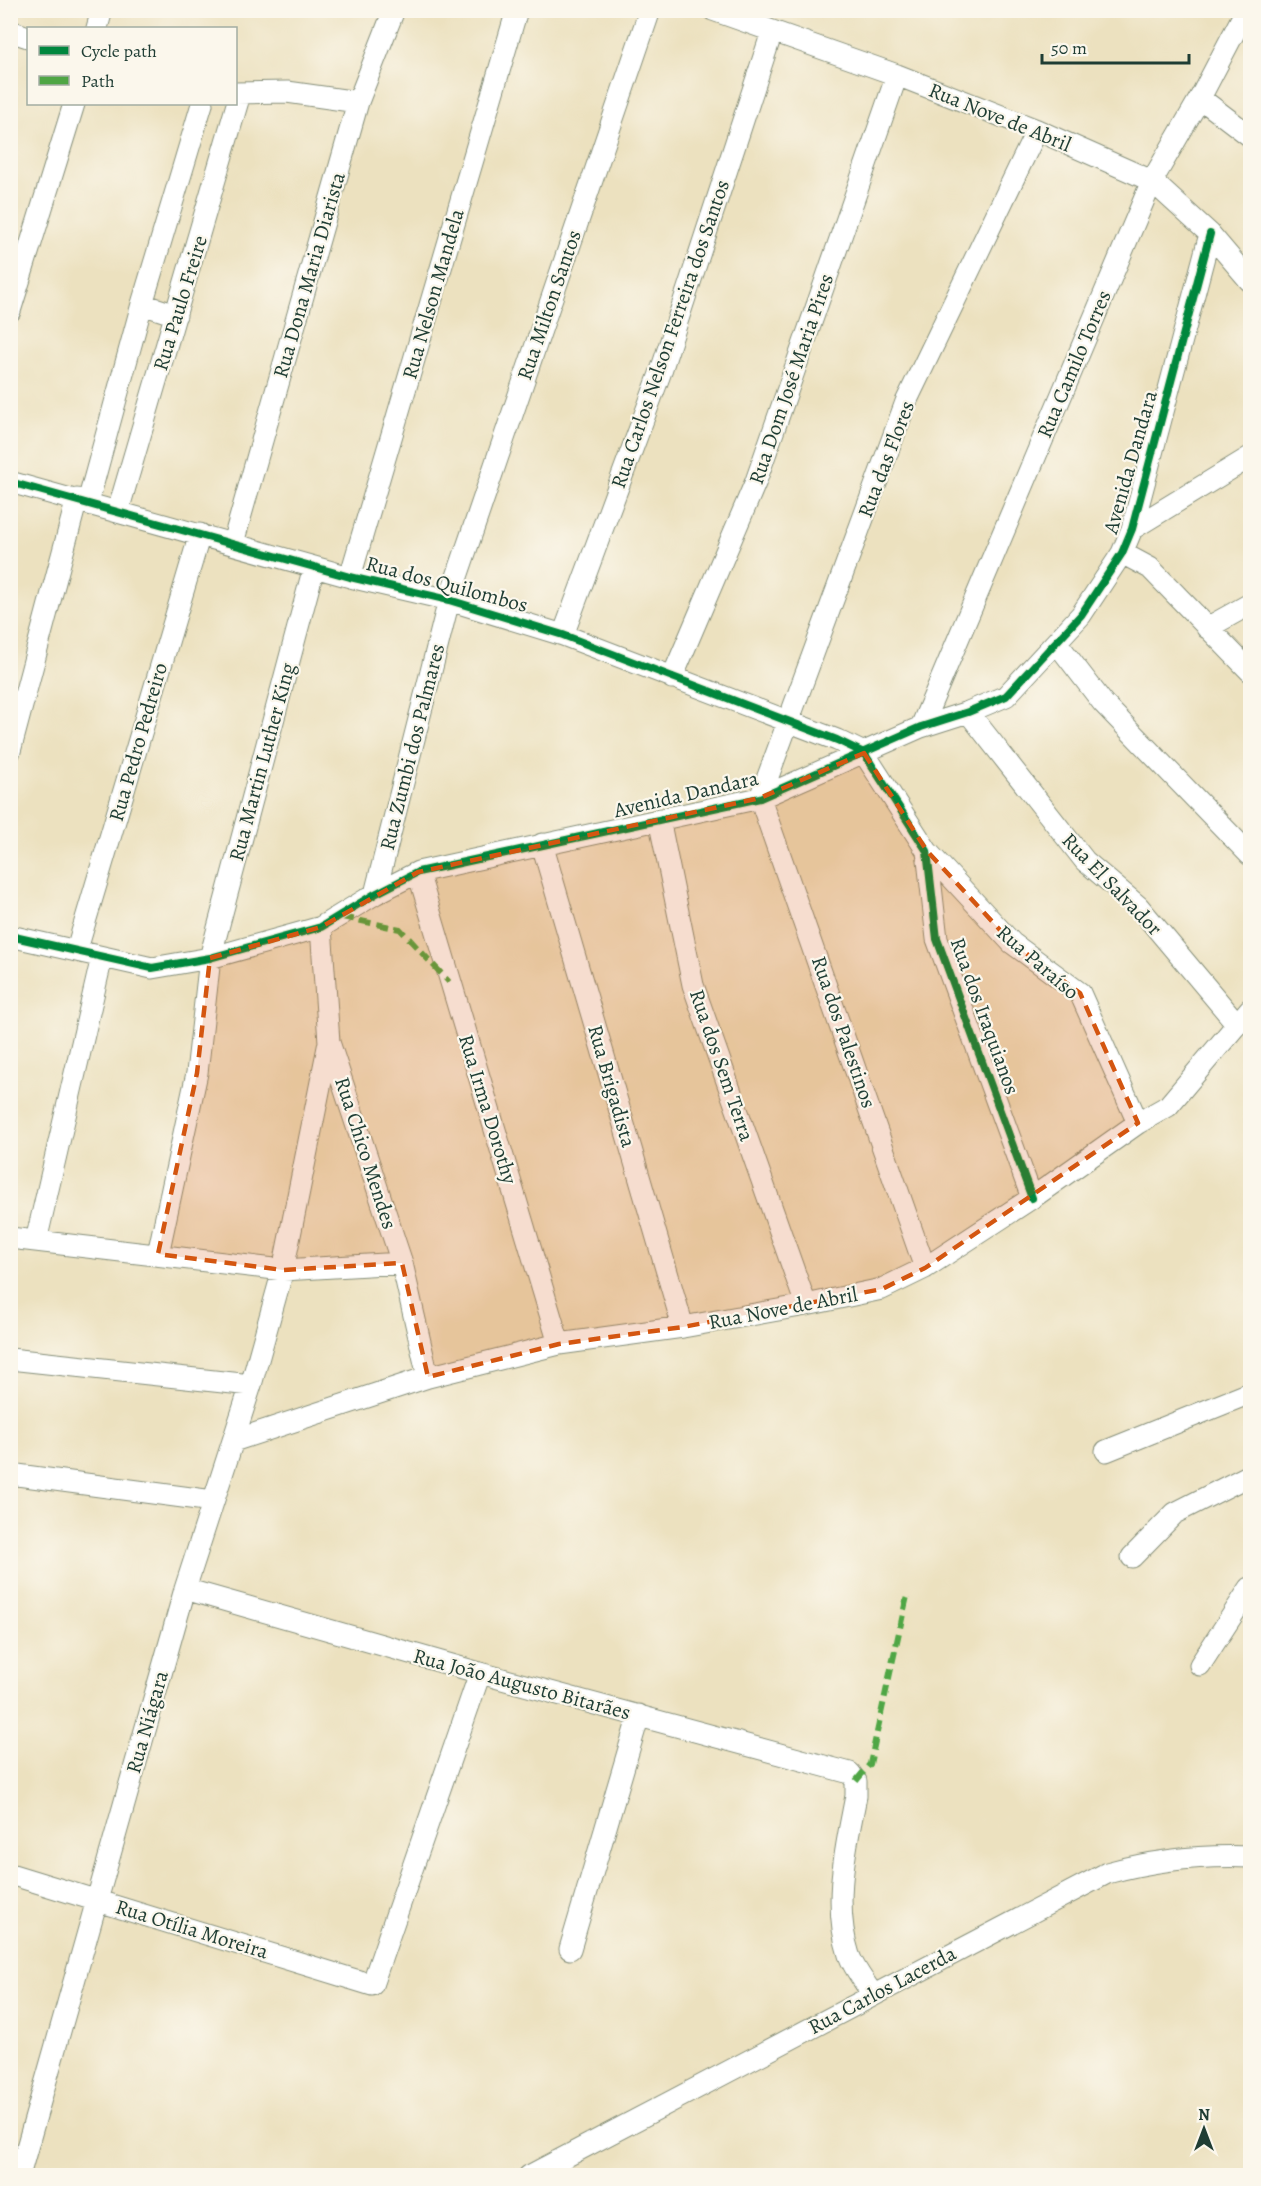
<svg xmlns="http://www.w3.org/2000/svg" width="1261" height="2186" viewBox="0 0 1261 2186" font-family="Alegreya,serif">
	<style>
		.lines { fill: none; stroke-linecap: round; stroke-linejoin: round }
		.minor-casing { stroke: #868f7a; stroke-width: 23 }
		.minor { stroke: #fff; stroke-width: 21 }
		.quiet { stroke: #4fa644; stroke-width: 6; stroke-dasharray: 12 6; stroke-linecap: butt }
		.cycleway-casing { stroke: #fbf7ec; stroke-width: 11 }
		.cycleway { stroke: #00873e; stroke-width: 8 }
		.marked { fill: #d45610; fill-opacity: 0.2; stroke: #d45610; stroke-width: 4.5; stroke-dasharray: 12 8; stroke-linejoin: round }
		.labels { text-anchor: middle; dominant-baseline: central; stroke-width: 4.5; stroke-linejoin: round; paint-order: stroke }
		.street-label { font-size: 21px; fill: #1f3d34; stroke: #fbf7ec }
	</style>
	<rect width="100%" height="100%" fill="#fbf7ec"/>
	<filter id="ink" filterUnits="userSpaceOnUse"><feTurbulence type="fractalNoise" baseFrequency=".0167" numOctaves="2"/><feDisplacementMap in="SourceGraphic" scale="12" xChannelSelector="R" yChannelSelector="G"/><feConvolveMatrix kernelMatrix="1 2 1 2 8 2 1 2 1" color-interpolation-filters="sRGB"/></filter>
	<filter id="wash" filterUnits="userSpaceOnUse"><feTurbulence type="fractalNoise" baseFrequency=".008" numOctaves="4" result="noise"/><feDisplacementMap in="SourceGraphic" scale="24" xChannelSelector="R" yChannelSelector="G"/><feGaussianBlur stdDeviation="1.35" result="paint"/><feColorMatrix in="noise" values="0 0 0 0 0 0 0 0 0 0 0 0 0 0 0 0 0 1.4 0 .05"/><feComposite in="paint" operator="in"/></filter>
	<g filter="url(#wash)">
		<rect width="100%" height="100%" fill="#ece1bf"/>
	</g>
	<g filter="url(#ink)">
		<g class="lines">
			<g class="minor-casing">
				<path id="minor" d="M713 10 897 75 1037 130 1152 181 1210 234 1250 281
					M97 28 102 10
					M10 31 28 37
					M236 93 287 92 358 102
					M1200 98 1250 136
					M142 304 176 315
					M10 311 74 104
					M10 482 350 577 449 600 563 635 837 740 864 753 927 851 937 939 1032 1198
					M88 502 142 304 202 104
					M118 511 240 94
					M1132 529 1250 457
					M233 543 358 102 394 10
					M1122 553 1150 568 1250 671
					M350 577 517 10
					M1207 628 1250 604
					M563 635 660 374 772 32
					M1057 643 1103 703 1250 855
					M672 678 756 481 897 75
					M968 712 1085 861 1138 906 1237 1024
					M921 727 1152 181 1200 98 1246 10
					M10 751 77 499
					M659 819 693 985 806 1305
					M542 844 683 1327
					M927 851 1012 943 1080 993 1138 1123
					M418 872 559 1344
					M375 894 449 600 650 10
					M321 927 329 1042 402 1263 428 1377
					M10 936 152 968 210 958 321 927 375 894 418 872 760 798 921 727 968 712 1006 696 1081 615 1122 553 1132 529 1210 234
					M77 949 200 534
					M10 1238 283 1270 402 1263
					M36 1241 102 957
					M158 1254 197 1073 210 958 314 567
					M925 1268 760 798 906 402 1037 130
					M10 1359 251 1385
					M233 1441 428 1377 559 1344 683 1327 806 1305 882 1289 925 1268 1032 1198 1138 1123 1168 1106 1250 1009
					M1106 1451 1250 1393
					M10 1474 213 1501
					M1132 1557 1175 1513 1250 1475
					M185 1589 480 1673 850 1773 856 1781V1796C846 1848 832 1903 849 1955 854 1969 865 1982 873 1995
					M1200 1665 1250 1588
					M10 1874 372 1985 480 1673
					M570 1949 639 1715
					M19 2176 185 1589 251 1385 283 1270 329 1042
					M529 2176 1107 1873C1155 1860 1201 1855 1250 1857"/>
			</g>
			<use href="#minor" class="minor"/>
			<path class="quiet" d="M342 917 400 929 449 982
				M856 1781 870 1764 907 1596"/>
			<g class="cycleway-casing">
				<path id="cycleway" d="M10 482 350 577 449 600 563 635 837 740 864 753 927 851 937 939 1032 1198
					M10 936 152 968 210 958 321 927 375 894 418 872 760 798 921 727 968 712 1006 696 1081 615 1122 553 1132 529 1210 234"/>
			</g>
			<use href="#cycleway" class="cycleway"/>
		</g>
	</g>
	<path class="marked" d="M864 753 927 851 1012 943 1080 993 1138 1123 925 1268 882 1289 683 1327 559 1344 428 1377 402 1263 283 1270 158 1254 197 1073 210 958 321 927 418 872 760 798Z"/>
	<g class="labels">
		<g class="street-label">
			<text transform="translate(1000 117) rotate(22)">Rua Nove de Abril</text>
			<text transform="translate(309 275) rotate(-74)">Rua Dona Maria Diarista</text>
			<text transform="translate(433 294) rotate(-74)">Rua Nelson Mandela</text>
			<text transform="translate(180 303) rotate(-73)">Rua Paulo Freire</text>
			<text transform="translate(549 305) rotate(-71)">Rua Milton Santos</text>
			<text transform="translate(670 334) rotate(-71)">Rua Carlos Nelson Ferreira dos Santos</text>
			<text transform="translate(1074 364) rotate(-67)">Rua Camilo Torres</text>
			<text transform="translate(791 379) rotate(-71)">Rua Dom José Maria Pires</text>
			<text transform="translate(886 459) rotate(-69)">Rua das Flores</text>
			<text transform="translate(1130 462) rotate(-74)">Avenida Dandara</text>
			<text transform="translate(447 584) rotate(15)">Rua dos Quilombos</text>
			<text transform="translate(138 742) rotate(-74)">Rua Pedro Pedreiro</text>
			<text transform="translate(412 747) rotate(-76)">Rua Zumbi dos Palmares</text>
			<text transform="translate(262 762) rotate(-75)">Rua Martin Luther King</text>
			<text transform="translate(686 794) rotate(-13)">Avenida Dandara</text>
			<text transform="translate(1112 884) rotate(46)">Rua El Salvador</text>
			<text transform="translate(1038 962) rotate(41)">Rua Paraíso</text>
			<text transform="translate(985 1016) rotate(70)">Rua dos Iraquianos</text>
			<text transform="translate(844 1032) rotate(71)">Rua dos Palestinos</text>
			<text transform="translate(722 1065) rotate(71)">Rua dos Sem Terra</text>
			<text transform="translate(612 1086) rotate(74)">Rua Brigadista</text>
			<text transform="translate(488 1109) rotate(73)">Rua Irma Dorothy</text>
			<text transform="translate(366 1153) rotate(72)">Rua Chico Mendes</text>
			<text transform="translate(783 1308) rotate(-11)">Rua Nove de Abril</text>
			<text transform="translate(522 1684) rotate(15)">Rua João Augusto Bitarães</text>
			<text transform="translate(147 1722) rotate(-74)">Rua Niágara</text>
			<text transform="translate(192 1929) rotate(17)">Rua Otília Moreira</text>
			<text transform="translate(882 1990) rotate(-28)">Rua Carlos Lacerda</text>
		</g>
	</g>
	<rect width="1261" height="2186" fill="none" stroke="#fbf7ec" stroke-width="36"/>
	<rect x="27" y="27" width="210" height="78" fill="#fbf7ec" stroke="#a3ada2" stroke-width="1.5"/>
	<rect x="39" y="46" width="30" height="9" fill="#00873e" stroke="#a3ada2" stroke-width="1.5"/>
	<text x="81" y="57" font-size="18" fill="#1f3d34">Cycle path</text>
	<rect x="39" y="76" width="30" height="9" fill="#4fa644" stroke="#a3ada2" stroke-width="1.5"/>
	<text x="81" y="87" font-size="18" fill="#1f3d34">Path</text>
	<g transform="translate(1204 2129)" stroke="#fbf7ec" stroke-width="4.5" paint-order="stroke">
	<path d="M0-4.5L10 22L0 15L-10 22Z" fill="#1f3d34"/>
	<text y="-9" font-size="16" font-weight="bold" text-anchor="middle" fill="#1f3d34">N</text>
	</g>
	<path d="M1042 54v9h147v-9" fill="none" stroke="#1f3d34" stroke-width="3"/>
	<text x="1051" y="54" font-size="18" fill="#1f3d34" stroke="#fbf7ec" stroke-width="4.5" paint-order="stroke">50 m</text>
</svg>
